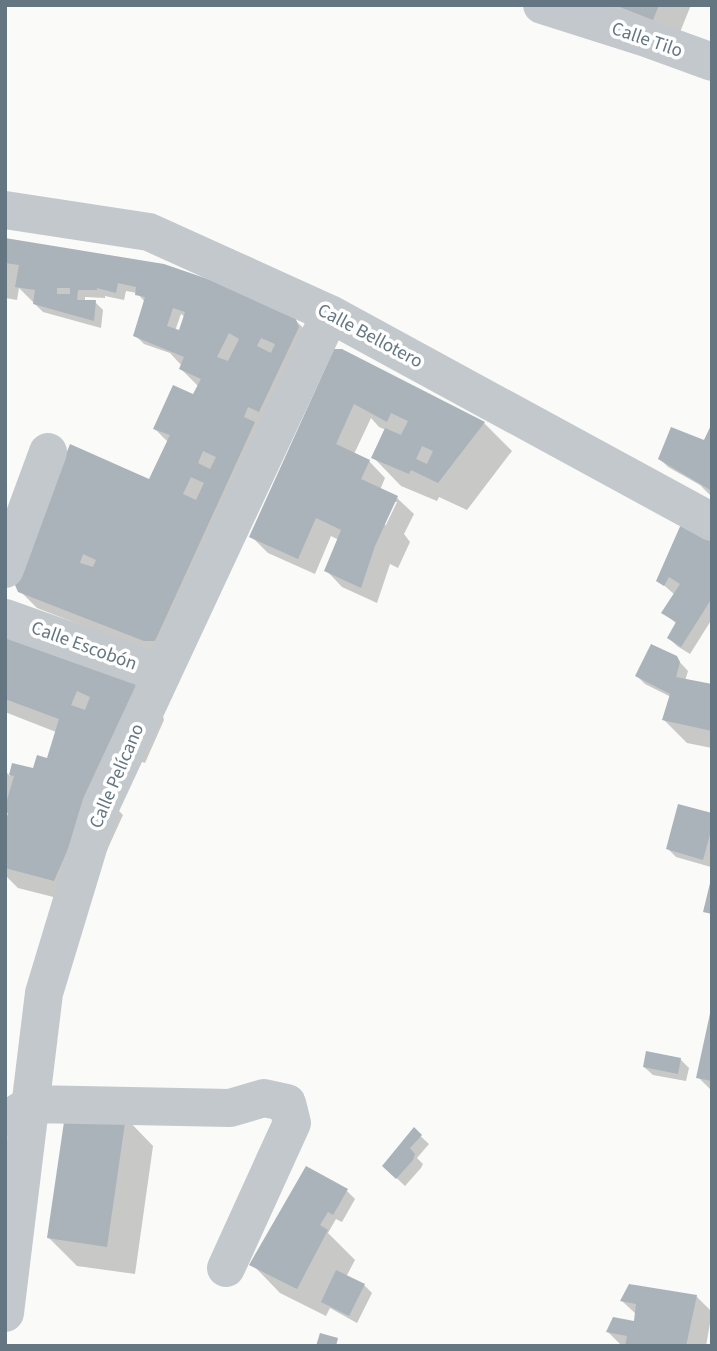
<svg xmlns="http://www.w3.org/2000/svg" width="717" height="1351" viewBox="0 0 717 1351" font-family="'Source Sans 3',sans-serif">
	<style>
		.shadow { fill: #0003; fill-rule: evenodd }
		.building { fill: #aab3b9; fill-rule: evenodd }
		.lines { fill: none; stroke-linecap: round; stroke-linejoin: round }
		.minor { stroke: #c3c8cc; stroke-width: 38 }
		.labels { text-anchor: middle; dominant-baseline: central; stroke-width: 7; stroke-linejoin: round; paint-order: stroke }
		.street-label { font-size: 19px; fill: #657683; stroke: #fff }
	</style>
	<rect width="100%" height="100%" fill="#fafaf8"/>
	<path class="shadow" d="M589 5H691L676 42Z
		M5 240 294 319 323 347 162 657 37 608 20 591 150 481 168 442 155 429 201 400 199 387 181 369 182 366 170 353 144 344 135 335 145 302 137 293 126 291 124 300 105 296V298L85 297V302H95L103 310 101 328 43 312 19 288 17 300 5 298ZM181 314 185 317 180 332 175 331Z
		M335 350 484 423 512 451 467 510 439 497 437 501 401 486 373 457 386 430 379 427 371 418 354 454 369 461 385 478 380 490 397 498 414 514 404 534 410 542 398 568 390 564 377 603 342 587 326 570 339 540 331 536 315 574 268 553 251 536ZM393 502H397L386 525 382 524Z
		M712 428V497L700 485 668 467 660 459 703 442Z
		M712 542V619L690 654 677 646 669 638 677 624 664 613 675 595 658 580Z
		M5 634 132 679 161 708 164 720 145 763 139 761 118 810 123 815 103 859 77 903 18 888 5 875V828L9 815 6 812 5 815V771L10 776 13 765 39 772 48 760 56 732 5 712Z
		M676 658 688 671 685 681 712 686V748L687 743 664 720 671 697 645 684 637 676Z
		M712 815 711 867 676 857 668 849Z
		M712 1012V1091L698 1077Z
		M680 1059 689 1068 686 1081 653 1075 644 1067Z
		M125 1117 153 1146 135 1274 77 1266 49 1238Z
		M414 1130 429 1144 417 1158 423 1164 421 1168 405 1186 384 1166Z
		M347 1191 355 1199 342 1222 336 1219 328 1233 355 1260 346 1277 364 1285 372 1293 357 1323 330 1308 326 1316 280 1293 252 1264Z
		M696 1296 712 1312 706 1346H622L608 1332 635 1323 637 1315 622 1301Z"/>
	<path class="building" d="M659 5 653 20 617 6V5Z
		M5 238 164 264 228 286 295 317 299 327 259 412 248 407 244 417 255 422 155 641H144L18 592 15 585 70 444 149 479 170 435 153 429 173 385 193 394 201 379 179 369 184 357 133 336 145 297 135 295 136 287 118 283 116 293 97 288V290H78L77 300H96L94 321 33 304 35 290 15 287 19 265 5 263ZM57 288H70V294H57ZM173 308 185 312 179 330 167 326ZM229 333 239 339 228 361 217 357ZM261 338 275 344 271 353 257 346ZM203 451 216 457 210 469 198 463ZM191 477 204 483 196 500 183 494ZM83 554 96 560 93 567 80 563Z
		M334 349H342L485 422 438 483 411 470 409 474 371 458 385 428 401 435 408 421 391 413 387 422 354 404 336 444 370 460 361 479 398 496 375 546 361 588 324 571 341 530 316 518 298 559 249 537ZM422 446 433 451 427 464 416 459Z
		M712 423V491L658 459 671 427 704 440Z
		M682 522 712 540V598L681 647 667 638 676 622 661 613 680 584 669 577 664 586 656 581Z
		M5 632 133 678 137 690 54 881 5 868V822L8 813 5 812V807L14 776 9 775 12 763 33 768 37 755 47 758 59 719 5 699ZM77 691 90 697 85 710 71 705Z
		M651 644 677 656 680 662 676 677 712 684V731L662 720 670 694 635 676Z
		M678 804 712 813V827L703 860 666 849Z
		M711 879H712V914L703 912Z
		M711 1009H712V1081L696 1078Z
		M646 1051 681 1058 678 1074 643 1067Z
		M65 1115 126 1116 107 1247 47 1238Z
		M414 1127 422 1135 410 1148 415 1154 413 1160 396 1179 382 1166Z
		M306 1166 348 1189 333 1215 328 1212 320 1225 328 1230 297 1289 249 1265Z
		M336 1270 365 1284 349 1316 321 1302Z
		M629 1284 697 1295 686 1346H625L627 1336 606 1332 613 1317 634 1321 636 1304 620 1301Z
		M320 1333 338 1338 336 1346H316Z"/>
	<g class="lines">
		<path class="minor" d="M542 5 646 38 712 62
			M5 210 149 232 330 314 712 522
			M5 569 48 452
			M5 618 162 674
			M10 1118 31 1104 230 1108 264 1098 287 1103 292 1123 226 1268
			M5 1313 44 993 101 805 330 314"/>
	</g>
	<g class="labels">
		<g class="street-label">
			<text transform="translate(647 40) rotate(19)">Calle Tilo</text>
			<text transform="translate(370 336) rotate(28)">Calle Bellotero</text>
			<text transform="translate(84 646) rotate(20)">Calle Escobón</text>
			<text transform="translate(117 776) rotate(-67)">Calle Pelícano</text>
		</g>
	</g>
	<rect width="717" height="1351" fill="none" stroke="#657683" stroke-width="14"/>
</svg>
